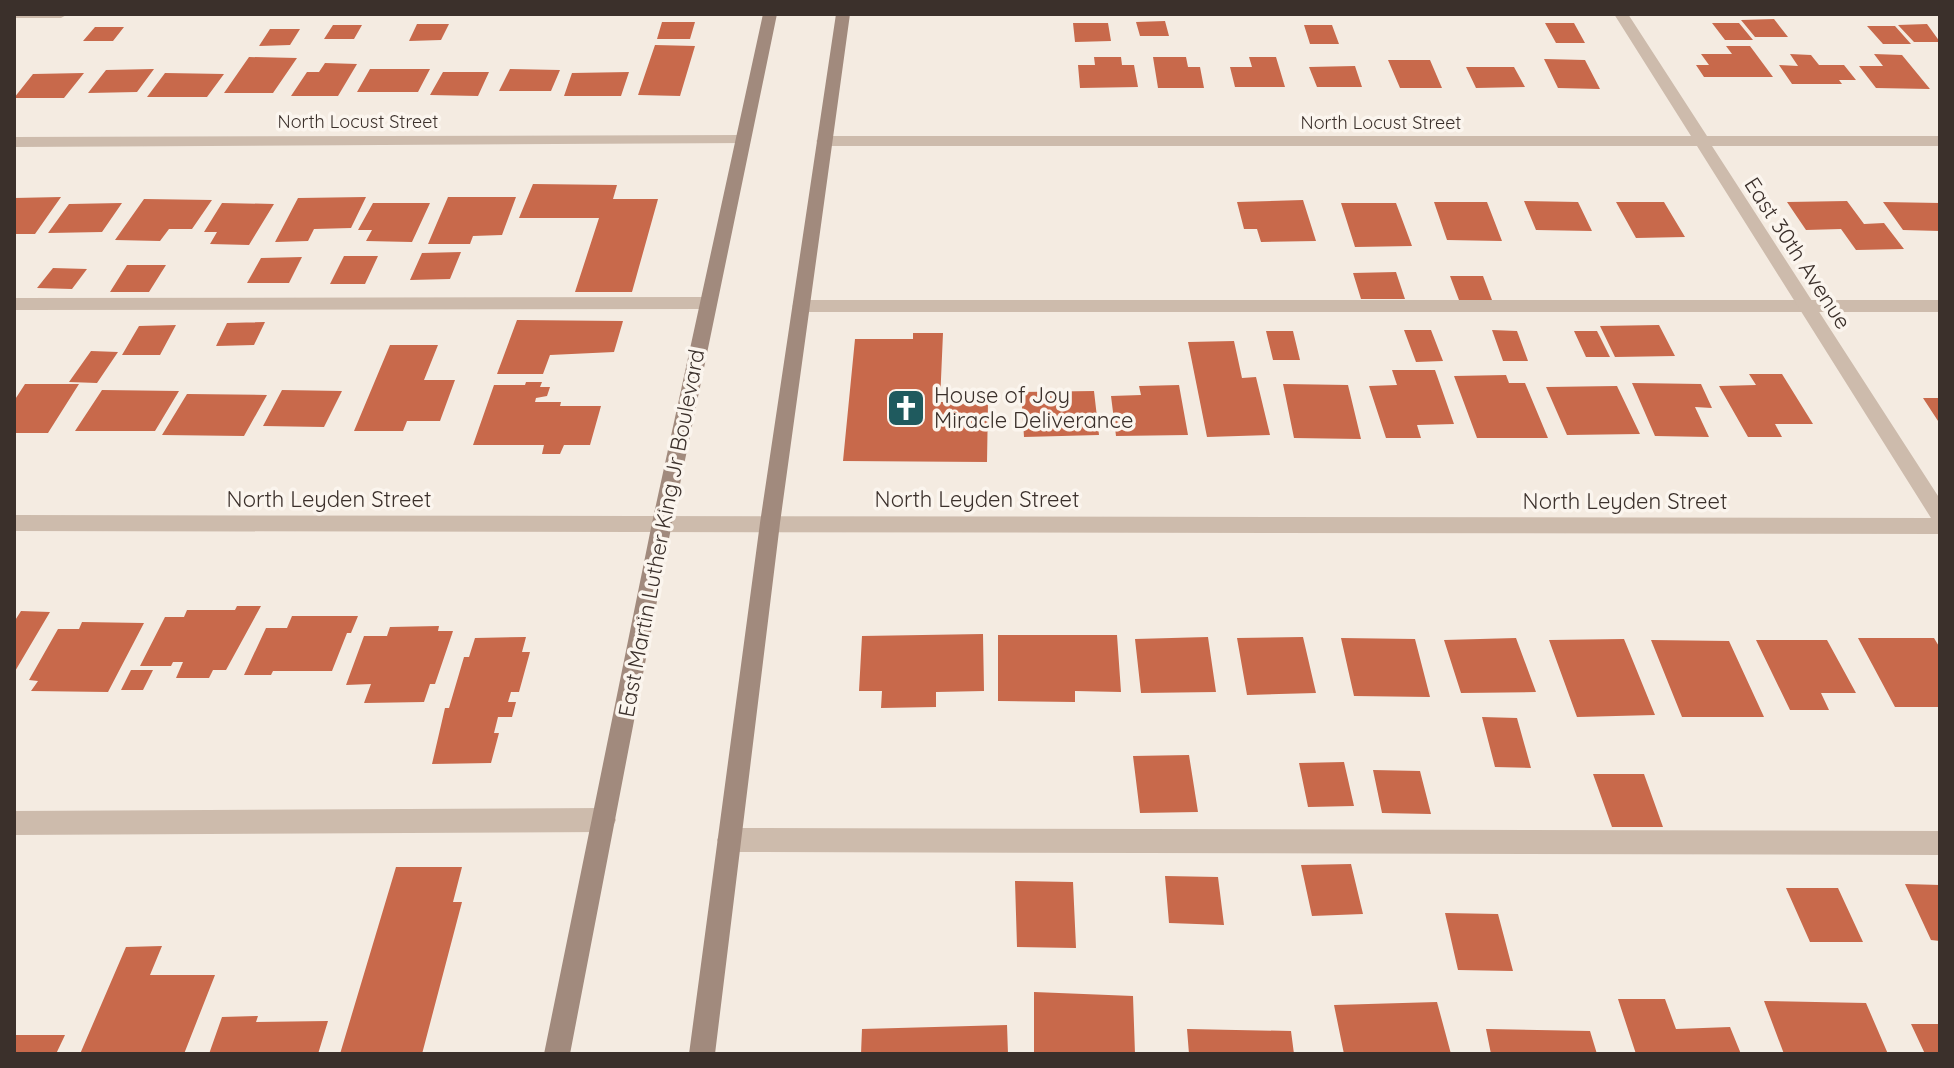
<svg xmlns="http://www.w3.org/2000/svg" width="1954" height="1068" viewBox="0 0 1954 1068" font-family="Quicksand,sans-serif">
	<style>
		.building { fill: #c8694b }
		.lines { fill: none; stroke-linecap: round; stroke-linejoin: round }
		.service { fill: #cdbbac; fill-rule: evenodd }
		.minor { fill: #cdbbac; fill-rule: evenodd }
		.secondary { fill: #a18a7d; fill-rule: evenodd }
		.labels { text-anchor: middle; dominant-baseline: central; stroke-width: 7; stroke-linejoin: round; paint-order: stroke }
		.far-street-label { font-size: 18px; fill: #3b302b; stroke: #fbf5ee }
		.street-label { font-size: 22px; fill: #3b302b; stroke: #fbf5ee }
		.poi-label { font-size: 22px; fill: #3b302b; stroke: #fbf5ee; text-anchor: start }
	</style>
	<rect width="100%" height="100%" fill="#f4ebe1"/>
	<path class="building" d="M1774 19 1788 37H1755L1741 20Z
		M1165 21 1169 36H1140L1136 22Z
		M662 22H695L690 39H657Z
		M1073 23H1108L1111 41 1075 42Z
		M1545 23H1574L1585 43H1556Z
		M1712 23H1739L1753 40H1725Z
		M417 24H449L441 40 409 41Z
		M1927 24 1940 42H1914L1898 25Z
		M333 25H362L354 39H324Z
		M1304 25H1332L1339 44H1310Z
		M1867 26H1895L1911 44H1883Z
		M95 27H124L113 41H83Z
		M270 29H300L290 45 259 46Z
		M655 45 695 46 680 96 638 95Z
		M1726 46H1750L1773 77H1704L1696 65H1709L1701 54H1732Z
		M1790 54 1811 55 1819 65H1844L1856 80H1839L1842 84H1792L1779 65 1798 66Z
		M1874 54 1902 55 1930 89 1876 88 1859 66H1883Z
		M249 57 297 58 273 93H224Z
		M1094 57H1121L1122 65H1134L1138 87 1080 88 1078 65H1095Z
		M1153 57H1186L1188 67H1200L1204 88H1158Z
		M1249 57H1276L1285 87H1235L1230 67H1252Z
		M1544 59 1585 60 1600 89 1558 88Z
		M1388 60H1430L1442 88H1400Z
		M325 63 357 64 338 96H291L307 72H319Z
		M1355 66 1362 87H1317L1309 67Z
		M1466 67H1514L1525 87 1476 88Z
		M154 69 137 92 88 93 106 70Z
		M370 69H430L418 92H357Z
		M510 69 560 70 551 91H499Z
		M443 72H489L478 96 430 95Z
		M629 72 621 96H564L572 73Z
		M84 73 64 98H14L33 74Z
		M165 73 224 74 207 97H147Z
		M533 184 617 185 613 199H658L632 292H575L599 218H519Z
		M61 197 35 234H14V198Z
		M366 197 351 228 314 229 308 241 275 242 298 198Z
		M448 197H516L502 235 473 236 470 244H428Z
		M144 199 212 200 192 229H169L160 241 115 240Z
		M1303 200 1316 241 1261 242 1257 229H1244L1237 202Z
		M1524 201 1578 202 1592 231 1536 230Z
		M1847 201 1864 224 1884 223 1904 249 1856 250 1841 229 1806 230 1787 202Z
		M1434 202H1487L1502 241 1447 240Z
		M1616 202H1664L1685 237 1636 238Z
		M1883 202 1940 203V231L1903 230Z
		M122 203 102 232 48 233 69 204Z
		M222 203 274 204 249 245 210 244 217 232H204Z
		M373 203H430L412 242 366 241 372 230H358Z
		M1341 203H1396L1412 246 1355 247Z
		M461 252 450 279 410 280 422 253Z
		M344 256H378L365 284H330Z
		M302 257 289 283H247L261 258Z
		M127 265H166L149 292H110Z
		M53 268 87 269 72 289 37 288Z
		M1396 272 1405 299H1361L1353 273Z
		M1450 276H1483L1492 300H1459Z
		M517 320 623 321 614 352 550 355 543 374H497Z
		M265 322 254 345 216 346 227 323Z
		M176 325 160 355H122L139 326Z
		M1659 325 1675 356 1615 357 1600 326Z
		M1404 330H1431L1443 361 1416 362Z
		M1492 330 1517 331 1528 361H1503Z
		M1266 331H1293L1300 360H1273Z
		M1574 331H1597L1610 357H1586Z
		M913 333H943L940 402H988L987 462 843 461 855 339H913Z
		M1234 341 1242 378 1256 377 1270 435 1207 437 1188 342Z
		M390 345H438L424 380H455L440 421H407L403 431H354Z
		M91 351 118 352 97 383 69 382Z
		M1392 370H1435L1454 424 1417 425 1421 438H1386L1369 386 1397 385Z
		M1749 374H1782L1813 424H1775L1782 437H1748L1719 386 1756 385Z
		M1506 375 1509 383H1525L1548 438H1477L1454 376Z
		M526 382H542L540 387H550L547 396 536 398 535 402H561L560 406H601L590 445H564L560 454H542L544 445H473L494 385H525Z
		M1632 383 1701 384 1712 408 1695 407 1709 437 1655 436Z
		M25 384H79L48 433H14V401Z
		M1283 384 1348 385 1361 439 1294 438Z
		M1179 385 1188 435 1116 436 1111 396 1141 395 1139 386Z
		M1617 386 1640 434 1567 435 1546 387Z
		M102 390 179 391 155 431H75Z
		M282 390 342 391 324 427 263 426Z
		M1094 391 1099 435 1024 437 1021 392Z
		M187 394 267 395 244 436 162 435Z
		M1923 398H1940V424Z
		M237 606H261L226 670H213L209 678H176L183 662H173L171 666H140L165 617H184L187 610H235Z
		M21 611 50 612 14 673V622Z
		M292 616H358L351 633H347L332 671H273L271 675H244L266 628H287Z
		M82 622 144 623 108 692 31 691 38 681 29 680 58 629H79Z
		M439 626 438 631H453L435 684H430L424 702 364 703 371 684 346 685 364 636H387L390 627Z
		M983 634 984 691 936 692V707L881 708 882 691H859L862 636Z
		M998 635H1117L1121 692 1075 691V702L998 701Z
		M526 637 522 652H530L519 692H511L508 702H516L512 717H498L494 733H499L491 763 432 764 445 708H449L464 657H469L475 638Z
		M1208 637 1216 692 1141 693 1135 639Z
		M1303 637 1316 693 1247 695 1237 638Z
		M1341 638 1415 639 1430 697 1354 696Z
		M1516 638 1536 692 1461 693 1444 640Z
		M1858 638H1934L1940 648V707H1895Z
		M1624 639 1655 715 1577 717 1549 640Z
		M1651 640 1729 641 1764 717H1682Z
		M1756 640H1827L1856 693H1821L1829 710H1790Z
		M131 670H153L143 690H121Z
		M1482 717 1517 718 1531 768 1495 767Z
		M1189 755 1198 812 1140 813 1133 756Z
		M1344 762 1354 806 1308 807 1299 763Z
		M1373 770 1420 771 1431 814 1382 813Z
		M1593 774H1644L1663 827H1612Z
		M1351 864 1363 914 1312 916 1301 865Z
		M396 867H462L453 902H462L422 1054H340Z
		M1165 876 1218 877 1224 925 1169 923Z
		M1015 881 1073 882 1076 948 1017 947Z
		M1905 884 1940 885V941L1931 940Z
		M1786 888H1838L1863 942H1810Z
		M1445 913 1498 914 1513 971 1458 970Z
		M162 946 150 975H215L184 1054H80L126 947Z
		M1034 992 1133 996 1135 1054H1034Z
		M1618 999H1665L1676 1029 1730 1027 1741 1054H1636Z
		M1764 1001 1866 1003 1888 1054H1784Z
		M1437 1002 1451 1054H1344L1334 1005Z
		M258 1016 256 1022 328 1021 318 1054H209L222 1017Z
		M1911 1024H1940V1054H1925Z
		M1007 1025 1008 1054H861L862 1029Z
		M1187 1029 1291 1031 1294 1054H1189Z
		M1486 1029 1590 1031 1597 1054H1491Z
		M14 1035H65L56 1054H14Z"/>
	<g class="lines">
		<path class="service" d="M14 14H68L61 18H14Z
			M708 297 716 303 708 309 14 310V298Z
			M801 300H1940V312H801L792 306Z
			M604 808 612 812 616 820 612 828 604 832 14 835V811Z
			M729 828 1940 831V855L729 852 721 848 717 840 721 832Z"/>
		<path class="minor" d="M1614 14H1628L1707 136H1940V146H1712L1940 499V534L14 531V515L1931 518 1697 146H823L816 141 823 136H1691Z
			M743 135 750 140 748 143 14 147V137Z"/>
		<path class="secondary" d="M763 14H777L672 523 570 1054H544L652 523Z
			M836 14H850L780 523 715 1054H689L760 523Z"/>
	</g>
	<defs>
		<g id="church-square" transform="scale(2)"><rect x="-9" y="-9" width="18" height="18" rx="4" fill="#1f5a5e" stroke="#fbf5ee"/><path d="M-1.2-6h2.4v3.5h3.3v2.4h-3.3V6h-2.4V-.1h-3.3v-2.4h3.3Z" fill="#fff"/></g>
	</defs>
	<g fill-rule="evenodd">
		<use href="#church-square" x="906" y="408"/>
	</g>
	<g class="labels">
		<g class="far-street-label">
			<text x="358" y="121">North Locust Street</text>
			<text x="1381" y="122">North Locust Street</text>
		</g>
		<g class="street-label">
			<text transform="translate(1798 253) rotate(57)">East 30th Avenue</text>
			<text x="329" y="499">North Leyden Street</text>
			<text x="977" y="499">North Leyden Street</text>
			<text x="1625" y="501">North Leyden Street</text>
			<text transform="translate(661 533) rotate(-79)">East Martin Luther King Jr Boulevard</text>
		</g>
		<g class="poi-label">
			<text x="934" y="395">House of Joy<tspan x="934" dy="25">Miracle Deliverance</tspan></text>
		</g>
	</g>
	<rect width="1954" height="1068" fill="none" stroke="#3b302b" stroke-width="32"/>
</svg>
